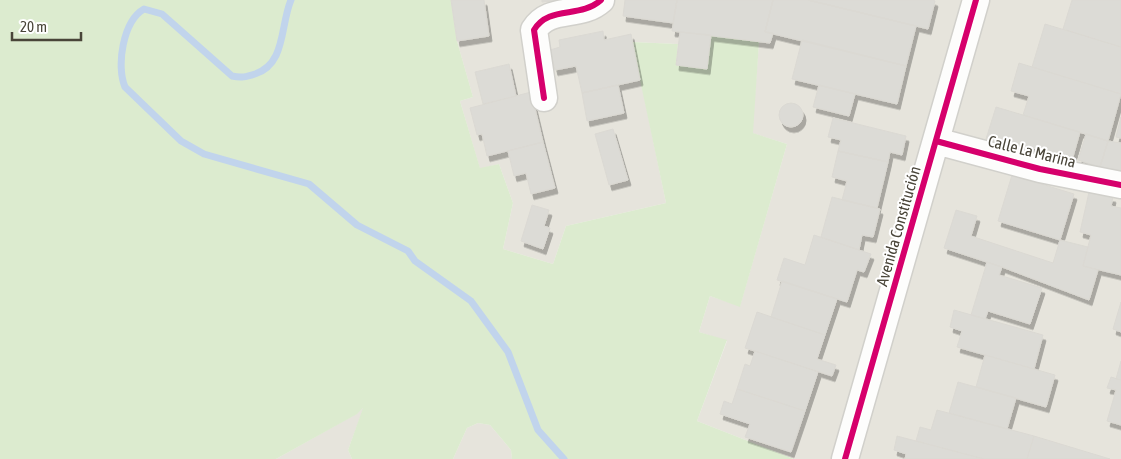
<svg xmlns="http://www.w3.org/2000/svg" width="1121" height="459" viewBox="0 0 1121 459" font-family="'Asap Condensed',sans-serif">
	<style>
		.residential { fill: #e6e4dc }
		.green { fill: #dcebcf }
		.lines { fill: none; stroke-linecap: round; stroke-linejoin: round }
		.stream { stroke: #c1d4ec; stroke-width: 7 }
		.building { fill: #dcdbd6; stroke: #dbd9d3; filter: url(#shadow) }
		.minor-casing { stroke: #d1d0cb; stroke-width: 29 }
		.minor { stroke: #fdfdfc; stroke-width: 26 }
		.cycleway-casing { stroke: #fff; stroke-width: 9 }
		.cycleway { stroke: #d6006c; stroke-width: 6 }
		.labels { text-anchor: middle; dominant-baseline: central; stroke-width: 4; stroke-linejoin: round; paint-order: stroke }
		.street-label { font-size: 16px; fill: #494539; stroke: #fff }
	</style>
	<defs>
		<filter id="shadow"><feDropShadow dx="3" dy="5.5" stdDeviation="0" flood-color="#0004"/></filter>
	</defs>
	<rect width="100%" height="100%" fill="#f3f2ed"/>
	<path class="residential" d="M451 0H1121V459H794L697 421 727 341 699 332 710 296 740 306 787 144 752 133 759 42 707 69 676 65 678 44 633 42 666 203 566 226 553 264 503 249 513 203 499 164 480 169 460 101 473 97 457 41Z
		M364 407 348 450 352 459H276L356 414Z
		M478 423 490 425 511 450 512 459H453L467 428Z"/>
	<path class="green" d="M0 0H451L457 41 473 97 460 101 480 168 499 164 513 203 503 249 553 264 566 226 666 203 632 42 678 44 676 65 707 69 711 35 759 42 753 133 787 144 740 307 710 296 699 332 727 340 697 421 794 459H512L511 450 490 425 478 423 467 428 453 459H352L348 450 363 408 357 414 276 459H0Z"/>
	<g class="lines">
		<path class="stream" d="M291 0C280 26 286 64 255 74 246 77 241 78 232 76L162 14 144 9C123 21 116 66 125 87L181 141 204 154 309 184 357 225 408 251 415 261 471 301 508 352 538 430 564 459"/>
	</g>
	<path class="building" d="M451 0H484L489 36 457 41Z
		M542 0H562L542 2Z
		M625 0H677L673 23 623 16Z
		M677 0H773L765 32 773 33 770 43 672 31Z
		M773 0H808L916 26 906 66 765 32Z
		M808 0H933L935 1 928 29Z
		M1072 0H1121V47L1063 29Z
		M1045 24 1121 47V94L1032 67Z
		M603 31 604 40 631 34 640 80 582 93 576 66 555 70 550 50 560 47 559 40Z
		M680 32 711 35 707 69 676 65Z
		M802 40 906 66 897 104 792 79Z
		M1019 63 1121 94 1108 141 1023 115 1029 96 1011 91Z
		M509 64 516 96 483 104 475 72Z
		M618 85 624 113 587 121 582 93Z
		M819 85 855 94 849 116 813 107Z
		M531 92 543 142 487 156 482 134 477 135 470 108Z
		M779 115a12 12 0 1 1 24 0a12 12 0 1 1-24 0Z
		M996 107 1080 132 1072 160 1030 147 1028 153 986 139Z
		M1121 117V138L1116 137Z
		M833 118 906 136 902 155 890 152 888 162 838 151 841 140 828 137Z
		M613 129 628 180 609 185 595 134Z
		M1086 134 1108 141 1100 167 1078 160Z
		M1108 141 1121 143V172L1100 167Z
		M543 142 555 188 531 194 526 173 514 176 508 151Z
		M838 151 888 162 877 208 842 200 847 181 832 177Z
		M1012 175 1074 194 1060 240 998 221Z
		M1089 192 1113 197 1111 206 1121 208V275L1083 266 1091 235 1080 232Z
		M832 197 880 209 873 237 862 235 859 250 821 237Z
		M532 205 549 210 544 226 550 228 543 249 521 241Z
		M956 210 977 216 971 236 1053 263 1060 240 1088 247 1083 266 1098 270 1089 300 1002 267 944 248Z
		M814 235 871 254 864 272 857 270 847 302 777 280 784 258 805 265Z
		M987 262 1002 267 999 275 1042 288 1030 324 988 311 985 319 971 315Z
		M782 281 837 299 825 335 771 317Z
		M1121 302V332L1113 329Z
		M954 310 1043 335 1034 369 957 347 962 331 950 327Z
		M757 312 825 335 817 359 836 365 832 376 745 348Z
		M755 351 818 372 805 411 737 389 745 364 750 366Z
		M985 355 1055 375 1046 407 976 387Z
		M1121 361V380L1116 379Z
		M1111 377 1121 380V425L1107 421 1116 390 1107 388Z
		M958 382 1016 398 1007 429 949 413Z
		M737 389 805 411 791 452 745 437 750 424 720 414 724 401 732 404Z
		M937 410 1034 436 1027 459H984L916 441 920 427 931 430Z
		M897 436 916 441 984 459H905L906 454 894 450Z
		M1034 436 1110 459H1027Z"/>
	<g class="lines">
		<g class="minor-casing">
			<path id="minor" d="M544 98 534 30C549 5 580 19 601 0
				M936 141 1040 169 1121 185
				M845 459 976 0"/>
		</g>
		<use href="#minor" class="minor"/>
		<g class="cycleway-casing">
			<path id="cycleway" d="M544 98 534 30C549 5 580 19 601 0
				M936 141 1040 169 1121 185
				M845 459 976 0"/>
		</g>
		<use href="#cycleway" class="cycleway"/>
	</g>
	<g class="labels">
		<g class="street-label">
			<text transform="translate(1032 151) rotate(14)">Calle La Marina</text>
			<text transform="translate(898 226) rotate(-74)">Avenida Constitución</text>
		</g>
	</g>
	<path d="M12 32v8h69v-8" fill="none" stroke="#494539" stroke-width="2.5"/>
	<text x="20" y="32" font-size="15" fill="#494539" stroke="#ffffff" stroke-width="4" paint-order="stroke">20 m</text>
</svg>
